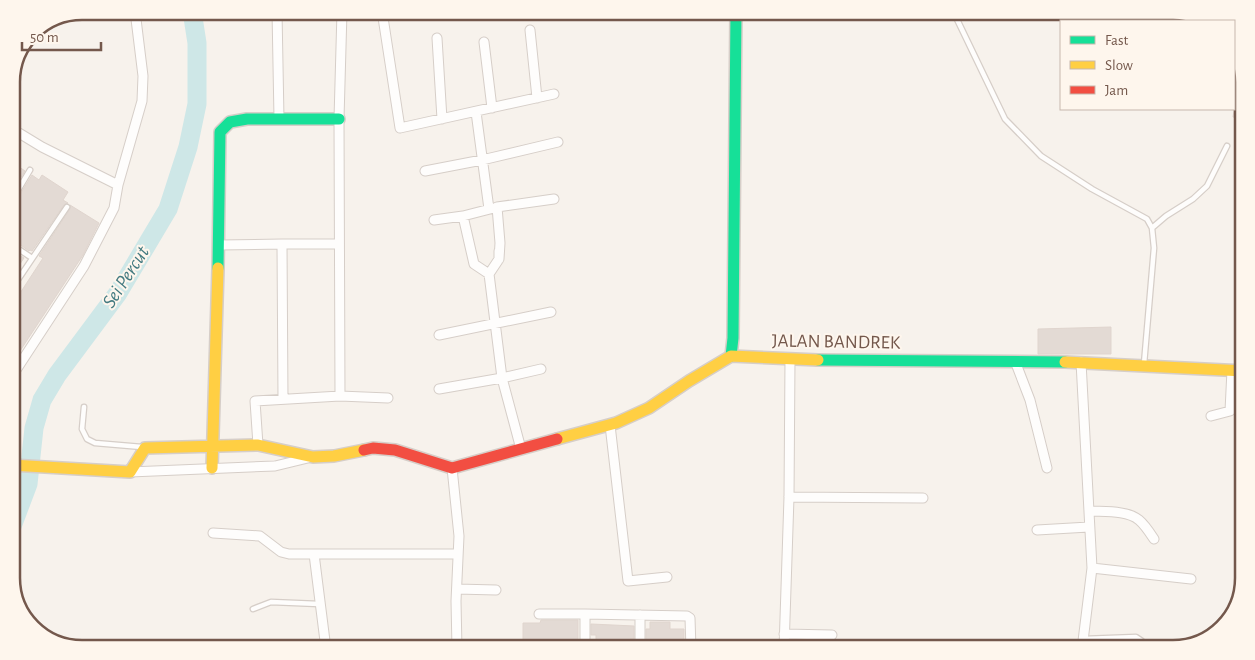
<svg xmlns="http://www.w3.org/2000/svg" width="1255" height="660" viewBox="0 0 1255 660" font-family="'Alegreya Sans',sans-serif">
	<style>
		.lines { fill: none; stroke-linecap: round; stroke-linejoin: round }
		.river { stroke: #cee7e7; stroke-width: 19 }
		.building { fill: #e3dad4; stroke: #e0d5ce }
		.lane-casing { stroke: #d6cec8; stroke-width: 7 }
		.street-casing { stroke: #d6cec8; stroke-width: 11 }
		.fast-casing { stroke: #d6cec8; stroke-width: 14 }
		.slow-casing { stroke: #d6cec8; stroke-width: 14 }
		.jam-casing { stroke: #d6cec8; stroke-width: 14 }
		.lane { stroke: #fefdfc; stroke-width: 4.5 }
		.street { stroke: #fefdfc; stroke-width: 9 }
		.fast { stroke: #16e098; stroke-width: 11 }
		.slow { stroke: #ffcf43; stroke-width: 11 }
		.jam { stroke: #f24e42; stroke-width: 11 }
		.labels { text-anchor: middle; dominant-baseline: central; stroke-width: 4; stroke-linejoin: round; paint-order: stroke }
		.street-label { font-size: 19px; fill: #74584c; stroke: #fef6ed }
		.water-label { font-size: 20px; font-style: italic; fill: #437a80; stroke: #fef6ed }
		.rim { fill: none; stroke: #74584c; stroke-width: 2.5 }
	</style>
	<rect width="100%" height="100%" fill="#f7f2ec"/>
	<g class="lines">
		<path class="river" d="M11 529 28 484 34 428 42 400 57 375 118 293 168 209 188 147 197 104V43L192 11"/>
	</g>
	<path class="building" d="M1239 82 1244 83V119L1233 117Z
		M15 164 25 171 11 193V170Z
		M32 175 39 180 42 175 68 192 63 200 68 203 64 205 32 251 30 250 29 251 11 238V206L14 204Z
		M70 205 99 223 83 255 18 354 11 349V307L43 258 39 256 70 209Z
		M15 252 24 258 11 277V257Z
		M1111 327V354H1038V329Z
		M541 620H578V649H566V646H546V640H523V623H540Z
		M650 622H670V629H684V640H679V649H646V629H650Z
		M591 624 634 626V639H630V649H596V635H591Z"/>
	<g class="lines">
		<g class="lane-casing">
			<path id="lane" d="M953 11 1005 119 1041 156 1092 189 1147 219 1152 228 1154 248 1144 364
				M11 202 30 170
				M1152 228 1166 216 1193 199 1207 186 1227 146
				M11 244 32 258
				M11 290 67 207
				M84 407 82 429 87 439 95 443 142 447
				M253 609 271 602 319 604
				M1083 639 1136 637 1142 641 1144 649"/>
		</g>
		<g class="street-casing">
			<path id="street" d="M277 11 279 119
				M382 11 400 128 554 94
				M530 30 537 98
				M437 38 442 119
				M484 42 492 108
				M476 112 489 209
				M11 134 19 133 42 147 118 185 114 208 84 266 16 370 11 381
				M425 171 482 160 558 142
				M118 185 142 101 143 76 135 11
				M463 216 494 208
				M434 220 463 216 474 264 489 274
				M282 244H338
				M219 245 282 244 283 399
				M499 251V259L500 243 497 207 554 199
				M499 259 489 274 502 378 541 369
				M439 335 551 312
				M1015 361 1030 400 1047 468
				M1081 362 1092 568 1082 649
				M439 389 502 378 521 449
				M340 396 339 119 342 11
				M1211 416 1230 411 1232 370
				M610 425 628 581 667 577
				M258 445 255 401 340 396 388 398
				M452 468 459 536 456 601 457 649
				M130 472 275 466 308 458
				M789 497 923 498
				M1089 511C1104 512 1127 510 1139 520 1145 525 1150 533 1154 539
				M1037 530 1089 527
				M213 533 260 536 281 552 289 554H458
				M314 554 326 649
				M1092 568 1191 579
				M457 589 496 590
				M539 614H585
				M640 615V649
				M1228 619V618
				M784 634 832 635
				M585 649V614L687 616 690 618 691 649
				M784 649 789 497 790 360"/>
		</g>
		<g class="fast-casing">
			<path id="fast" d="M218 268 220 132 230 122 247 119H339
				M731 356 733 338 736 11
				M818 360 1065 362"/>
		</g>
		<g class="slow-casing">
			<path id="slow" d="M1065 362 1244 371
				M557 439 616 423 649 408 689 381 731 356 818 360
				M11 465 130 472 145 448 258 445 313 457 334 456 364 450
				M212 468 218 268"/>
		</g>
		<g class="jam-casing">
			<path id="jam" d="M364 450 373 448 395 450 452 468 557 439"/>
		</g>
		<use href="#lane" class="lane"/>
		<use href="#street" class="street"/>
		<use href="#fast" class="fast"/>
		<use href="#slow" class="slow"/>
		<use href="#jam" class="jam"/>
	</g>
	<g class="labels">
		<g class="street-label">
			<text transform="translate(836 342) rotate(1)">JALAN BANDREK</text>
		</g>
		<g class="water-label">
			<text transform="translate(126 277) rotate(-57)">Sei Percut</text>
		</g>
	</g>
	<path d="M0 0H1255V660H0ZM82 20H1173A62 62 0 0 1 1235 82V578A62 62 0 0 1 1173 640H82A62 62 0 0 1 20 578V82A62 62 0 0 1 82 20Z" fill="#fef6ed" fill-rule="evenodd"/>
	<path class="rim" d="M82 20H1173A62 62 0 0 1 1235 82V578A62 62 0 0 1 1173 640H82A62 62 0 0 1 20 578V82A62 62 0 0 1 82 20Z"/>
	<rect x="1060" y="20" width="175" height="90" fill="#fef6ed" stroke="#c7b7ad"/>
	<rect x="1070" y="36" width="25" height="8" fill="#16e098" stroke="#c7b7ad"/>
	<text x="1105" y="45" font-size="15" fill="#74584c">Fast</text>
	<rect x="1070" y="61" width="25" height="8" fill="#ffcf43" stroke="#c7b7ad"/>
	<text x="1105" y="70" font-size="15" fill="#74584c">Slow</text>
	<rect x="1070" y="86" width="25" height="8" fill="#f24e42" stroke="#c7b7ad"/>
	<text x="1105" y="95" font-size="15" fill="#74584c">Jam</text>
	<path d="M22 42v8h79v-8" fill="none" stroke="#74584c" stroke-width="2.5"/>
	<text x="30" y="42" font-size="15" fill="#74584c" stroke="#fef6ed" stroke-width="4" paint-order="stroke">50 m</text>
</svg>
